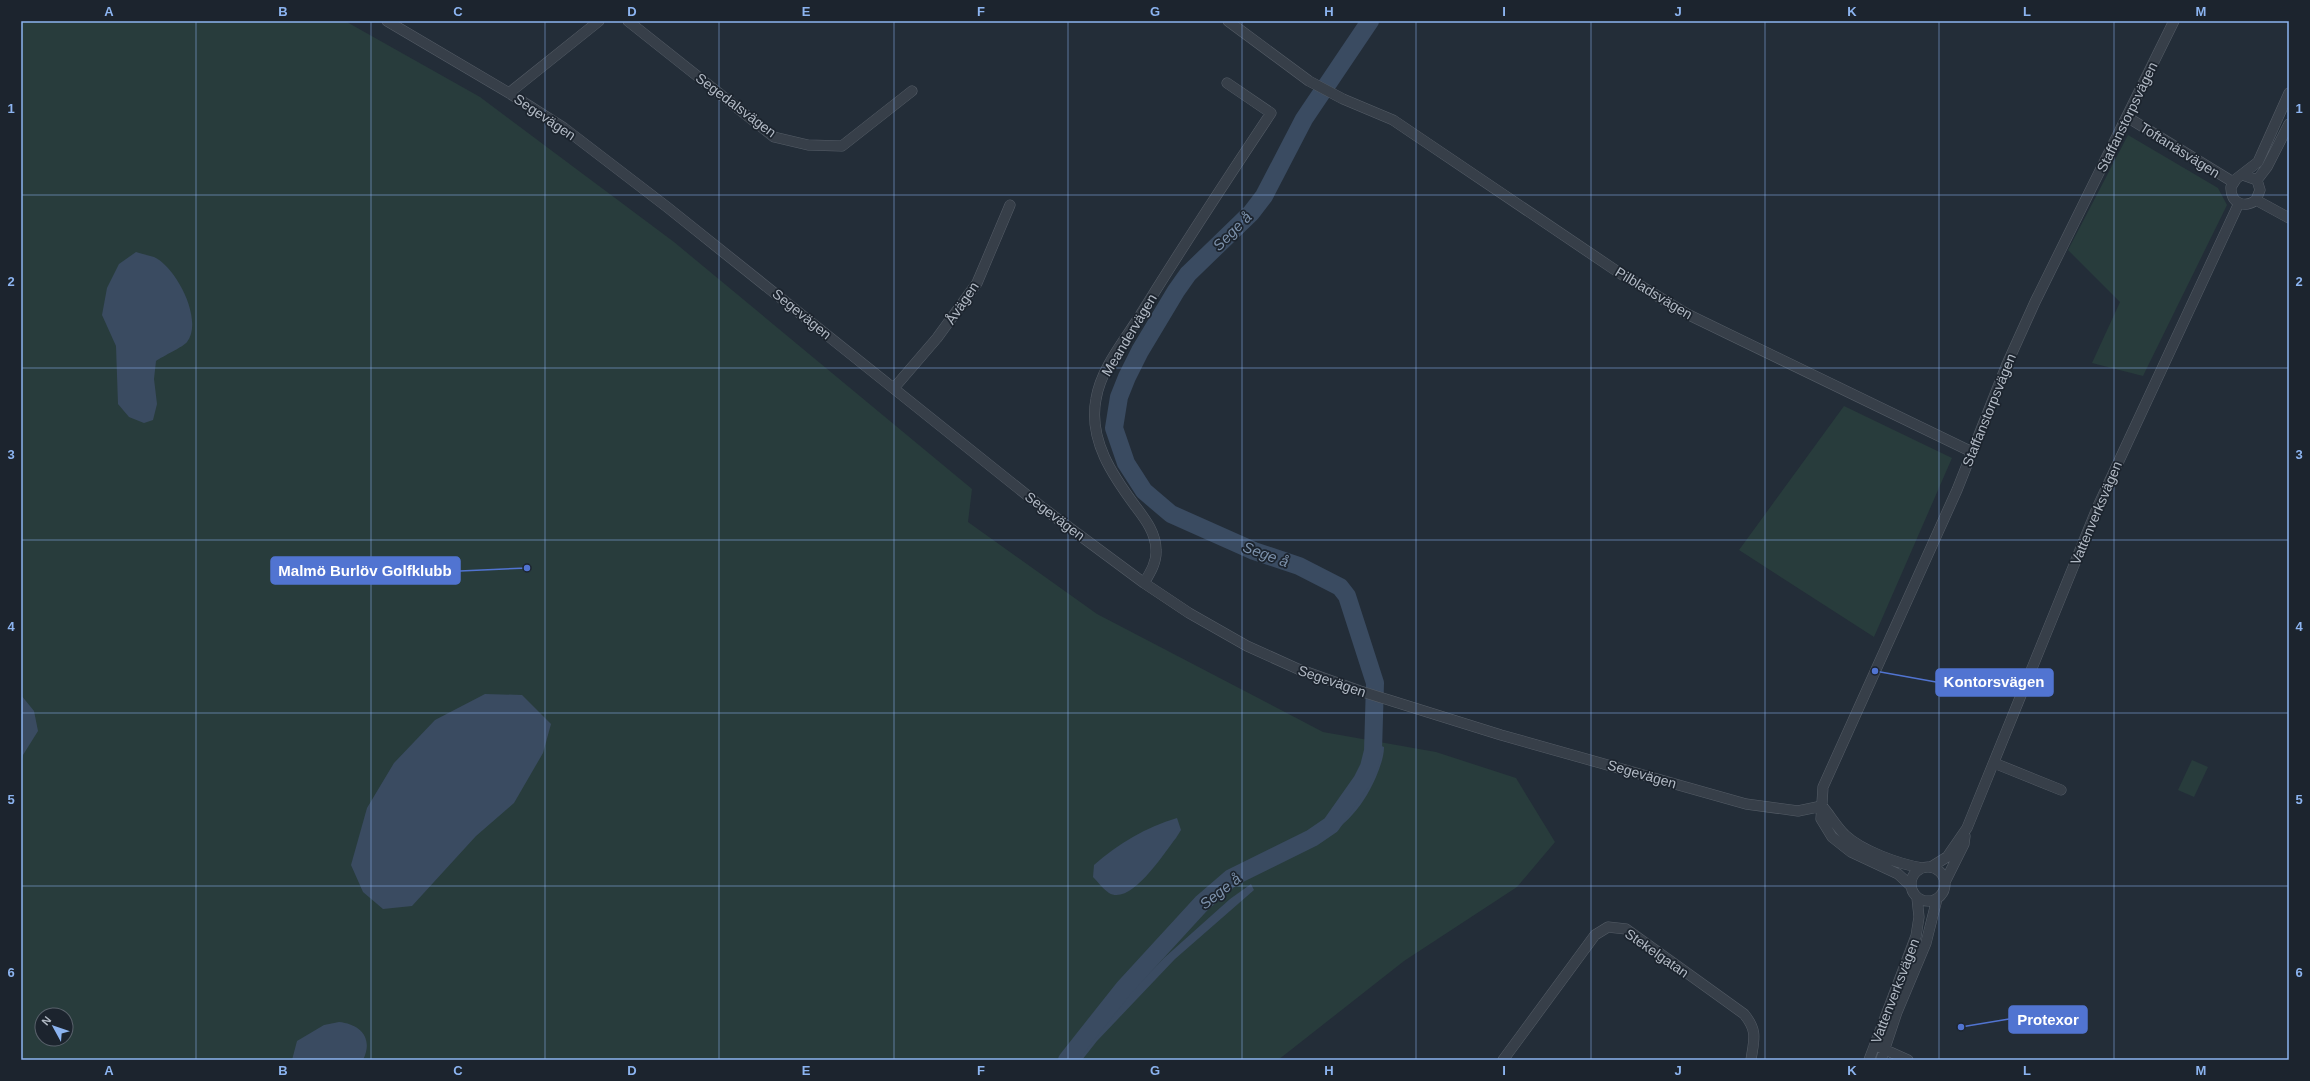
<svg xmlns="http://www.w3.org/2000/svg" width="2310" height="1081" viewBox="0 0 2310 1081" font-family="Arial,sans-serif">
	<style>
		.green { fill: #283c3c; fill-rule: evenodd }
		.water { fill: #3a4b61 }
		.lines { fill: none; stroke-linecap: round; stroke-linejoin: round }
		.river { stroke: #3a4b61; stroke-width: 18 }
		.minor-casing { stroke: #555d67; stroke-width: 11 }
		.minor { stroke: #373f49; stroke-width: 10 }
		.grid { fill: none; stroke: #8cb4f0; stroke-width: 1; stroke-opacity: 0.55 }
		.labels { text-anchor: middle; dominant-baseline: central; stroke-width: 3.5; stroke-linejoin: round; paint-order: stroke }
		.street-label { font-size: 14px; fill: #b2bac5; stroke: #1c242e }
		.water-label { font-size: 15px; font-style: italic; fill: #7c91ab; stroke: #1c242e }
		.leader { fill: none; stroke: #5174d1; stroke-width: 1.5 }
		.callout-dot { fill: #5174d1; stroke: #1c242e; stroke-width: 1.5 }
		.callout { fill: #5174d1; stroke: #5174d1; stroke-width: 1.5 }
		.callout-label { font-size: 15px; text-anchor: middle; font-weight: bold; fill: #fff }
		.neatline { fill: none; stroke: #8cb4f0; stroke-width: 1.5 }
		.grid-label { font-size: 13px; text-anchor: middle; font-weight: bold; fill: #8cb4f0 }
	</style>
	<rect width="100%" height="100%" fill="#232d38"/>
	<path class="green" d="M21 21H345L480 97 674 242 972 489 968 522 1097 614 1323 732 1436 752 1516 778 1555 842 1517 887 1404 961 1278 1060H21ZM42 1015H66V1039H42Z
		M2128 135 2218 188 2227 205 2143 376 2092 363 2120 302 2068 250Z
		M1844 406 1952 458 1874 637 1739 550Z
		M2192 760 2208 767 2194 797 2178 790Z"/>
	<path class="water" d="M136 252C141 254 148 255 154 257 176 267 204 320 187 342 183 347 163 356 156 361L154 379 157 404 153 420 144 423 129 417 118 404 116 346 102 315 107 288 119 264Z
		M485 694 522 695 551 724 543 753 514 803 476 836 412 906 383 909 363 892 351 865 367 808 394 763 435 720Z
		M21 695 34 711 38 731 23 755 21 764Z
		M1379 745 1384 747C1384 757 1380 767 1376 777 1361 812 1340 830 1307 850L1305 846C1346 821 1371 793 1379 745Z
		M1177 818 1181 830 1176 838C1164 853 1131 906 1109 893 1103 889 1098 882 1093 877L1094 865C1118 844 1146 827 1177 818Z
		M1251 884 1254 890 1175 959 1097 1041 1082 1060H1073L1124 999 1164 958 1230 899Z
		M339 1022C360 1024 374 1038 363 1060H292L297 1041 324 1025Z"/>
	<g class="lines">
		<path class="river" d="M1067 1060 1124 988 1202 903 1231 878 1312 838 1331 825 1362 781 1369 767 1373 751 1375 683 1347 596 1340 587 1299 566 1254 551 1171 514 1144 491 1126 463 1114 428 1119 397 1127 377 1140 351 1176 291 1188 274 1251 213 1264 196 1304 119 1370 21"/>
		<g class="minor-casing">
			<path id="minor" d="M387 21 509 93 564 128 667 207 1043 508 1144 583 1189 613 1247 646 1298 669 1360 691 1501 735 1746 804 1798 811 1822 806
				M628 21 774 137 808 145 842 146 912 91
				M1228 21 1309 81 1343 99 1393 120 1621 274 1687 314 1972 452
				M509 93 599 21
				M2127 117 2233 182
				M2243 175 2257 180 2260 190 2256 200C2245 209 2230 203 2231 187L2236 179 2258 162 2289 93
				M2257 180 2267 167 2289 124
				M2256 200 2289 218
				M894 388 937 338 977 283 1010 205
				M1144 583C1150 573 1157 562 1156 550 1156 533 1145 519 1136 507 1113 476 1088 440 1096 399 1101 368 1125 340 1141 314 1183 246 1227 179 1271 113L1227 83
				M1994 763 2061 790
				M1822 806C1830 815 1836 826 1845 835 1862 851 1899 864 1922 868
				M1911 884a17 17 0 1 1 34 0a17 17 0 1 1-34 0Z
				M1931 867 1947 857 1967 828 2098 506 2239 203
				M1945 882 1964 844 1965 836
				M1911 886 1898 874 1851 852 1832 837 1821 819 1823 787 1957 490 2007 364 2035 302 2174 21
				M1879 1047 1908 1060
				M1503 1060 1595 935 1608 927 1626 929 1744 1014C1758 1031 1754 1039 1751 1060
				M1869 1060 1916 936 1919 917 1917 898
				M1881 1060 1897 1012 1926 943 1937 899"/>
		</g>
		<use href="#minor" class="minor"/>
	</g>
	<path class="grid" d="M196 21V1060M371 21V1060M545 21V1060M719 21V1060M894 21V1060M1068 21V1060M1242 21V1060M1416 21V1060M1591 21V1060M1765 21V1060M1939 21V1060M2114 21V1060M21 195H2289M21 368H2289M21 540H2289M21 713H2289M21 886H2289"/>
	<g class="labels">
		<g class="street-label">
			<text transform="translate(736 105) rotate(37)">Segedalsvägen</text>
			<text transform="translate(545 117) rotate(34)">Segevägen</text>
			<text transform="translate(2127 117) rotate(-64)">Staffanstorpsvägen</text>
			<text transform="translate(2180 150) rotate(32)">Toftanäsvägen</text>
			<text transform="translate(1654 293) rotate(31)">Pilbladsvägen</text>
			<text transform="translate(962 303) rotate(-56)">Åvägen</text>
			<text transform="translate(802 314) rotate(39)">Segevägen</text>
			<text transform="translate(1129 335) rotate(-59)">Meandervägen</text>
			<text transform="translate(1989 410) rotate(-68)">Staffanstorpsvägen</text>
			<text transform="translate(2096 513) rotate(-67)">Vattenverksvägen</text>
			<text transform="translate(1055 516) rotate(37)">Segevägen</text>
			<text transform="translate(1332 681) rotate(19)">Segevägen</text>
			<text transform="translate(1642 774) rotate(16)">Segevägen</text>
			<text transform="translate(1657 953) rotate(35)">Stekelgatan</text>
			<text transform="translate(1895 991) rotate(-69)">Vattenverksvägen</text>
		</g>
		<g class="water-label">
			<text transform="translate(1232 231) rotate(-45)">Sege å</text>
			<text transform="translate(1266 554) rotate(20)">Sege å</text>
			<text transform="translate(1220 891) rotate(-38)">Sege å</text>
		</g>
	</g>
	<path class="leader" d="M527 568L460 571M1875 671L1936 682M1961 1027L2009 1019"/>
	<g class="callout-dot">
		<circle cx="527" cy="568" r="4"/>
		<circle cx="1875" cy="671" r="4"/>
		<circle cx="1961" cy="1027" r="4"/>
	</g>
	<g class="callout">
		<rect x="271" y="557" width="189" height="27" rx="4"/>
		<rect x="1936" y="669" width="117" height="27" rx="4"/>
		<rect x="2009" y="1006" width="78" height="27" rx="4"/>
	</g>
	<g class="callout-label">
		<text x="365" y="576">Malmö Burlöv Golfklubb</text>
		<text x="1994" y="687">Kontorsvägen</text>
		<text x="2048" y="1025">Protexor</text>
	</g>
	<rect width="2310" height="1081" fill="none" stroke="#1c242e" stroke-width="44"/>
	<g transform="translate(54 1027) rotate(310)"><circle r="19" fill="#1c242e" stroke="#58606a"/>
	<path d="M0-3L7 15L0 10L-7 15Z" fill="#8cb4f0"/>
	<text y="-6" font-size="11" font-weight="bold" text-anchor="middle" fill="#b2bac5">N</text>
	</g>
	<rect x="22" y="22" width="2266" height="1037" class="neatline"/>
	<g class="grid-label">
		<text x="109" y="16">A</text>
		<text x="283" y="16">B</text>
		<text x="458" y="16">C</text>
		<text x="632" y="16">D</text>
		<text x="806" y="16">E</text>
		<text x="981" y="16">F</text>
		<text x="1155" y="16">G</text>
		<text x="1329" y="16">H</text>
		<text x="1504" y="16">I</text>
		<text x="1678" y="16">J</text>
		<text x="1852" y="16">K</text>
		<text x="2027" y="16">L</text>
		<text x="2201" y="16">M</text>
		<text x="11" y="113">1</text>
		<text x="2299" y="113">1</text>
		<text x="11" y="286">2</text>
		<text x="2299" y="286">2</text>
		<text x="11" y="459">3</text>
		<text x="2299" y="459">3</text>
		<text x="11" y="631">4</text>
		<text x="2299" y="631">4</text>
		<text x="11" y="804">5</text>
		<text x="2299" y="804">5</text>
		<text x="11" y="977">6</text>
		<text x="2299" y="977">6</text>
		<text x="109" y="1075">A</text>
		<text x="283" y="1075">B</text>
		<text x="458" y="1075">C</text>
		<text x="632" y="1075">D</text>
		<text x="806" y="1075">E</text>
		<text x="981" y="1075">F</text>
		<text x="1155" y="1075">G</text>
		<text x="1329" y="1075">H</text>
		<text x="1504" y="1075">I</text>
		<text x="1678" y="1075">J</text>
		<text x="1852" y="1075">K</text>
		<text x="2027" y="1075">L</text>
		<text x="2201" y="1075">M</text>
	</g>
</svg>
